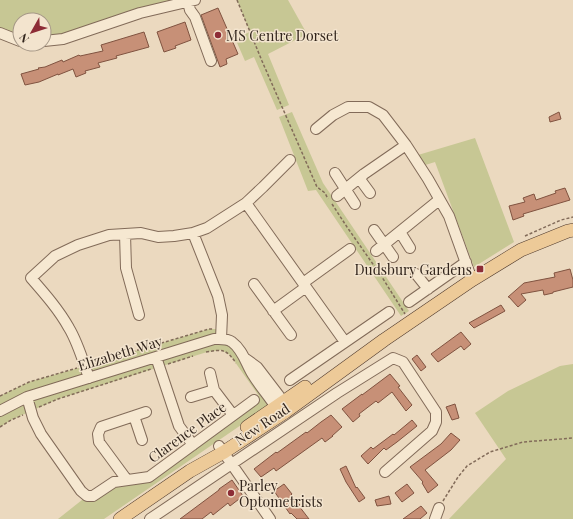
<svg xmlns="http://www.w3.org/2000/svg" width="573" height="519" viewBox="0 0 573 519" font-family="'Playfair Display',serif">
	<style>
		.green { fill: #c7c794 }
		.building { fill: #c79077; stroke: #805340 }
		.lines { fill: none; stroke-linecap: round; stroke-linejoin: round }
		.minor-casing { stroke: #826b59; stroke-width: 12 }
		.major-casing { stroke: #503a2d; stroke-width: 14 }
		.path { stroke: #826b59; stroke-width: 1.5; stroke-dasharray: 3 2; stroke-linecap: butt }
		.minor { stroke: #f6e8d1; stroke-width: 10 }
		.major { stroke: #edca98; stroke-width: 13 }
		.poi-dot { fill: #8d2c36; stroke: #f3e4ce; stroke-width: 1.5 }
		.labels { text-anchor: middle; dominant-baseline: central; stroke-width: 3; stroke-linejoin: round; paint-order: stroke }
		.poi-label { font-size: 14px; fill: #32251c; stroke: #f3e4ce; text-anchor: start }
		.street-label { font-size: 14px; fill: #32251c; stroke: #f3e4ce }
	</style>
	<rect width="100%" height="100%" fill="#ebd9bf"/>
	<path class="green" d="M0 0H195L44 41V20H20V41L0 33Z
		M237 0H288L307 34 268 54 289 105 277 110 254 57 245 61 235 38 250 32Z
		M292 112 323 183 409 311 401 316 316 190 308 191 279 117Z
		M475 138 514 242 474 267 435 162 422 166 418 155Z
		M209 329H221L227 339 273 403 104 519H58L87 496 114 482 149 477 259 396 230 355 221 350 207 352 58 399 11 420 0 427V396L29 382 85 366Z
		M573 364V519H449L506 459 475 413 508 391 560 366Z"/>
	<path class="building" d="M218 8 238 54 226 59 227 64 220 67 201 15Z
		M185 22 191 40 175 46 176 48 164 52 157 32Z
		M144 32 149 47 116 56 117 58 98 63 100 67 85 71 86 73 76 77 73 69 58 75V74L39 82 25 85 21 74 39 69 38 68 45 67 62 60 63 62 79 55 80 56 103 51 101 45Z
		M559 112 561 119 550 122 549 117Z
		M565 188 570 200 523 214 524 216 513 220 509 206 525 202 523 198 534 194 536 200 556 193 555 191Z
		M570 269 573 280V287L553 292V293L544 295 543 290 521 294 526 300 518 307 509 297H508L524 283 555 277 554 273Z
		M501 305 505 311 474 328 469 323Z
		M461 332 471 344 464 350 461 346 438 362 431 354Z
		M417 355 426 367 421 371 412 359Z
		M390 374 400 386 398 387 412 405 406 411 392 392 378 403 376 401 359 414 360 416 353 422 342 409 362 394V395Z
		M455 404 459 418 452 420 446 407Z
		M331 415 342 427 332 436H333L325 442 322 438 276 471 274 468 261 477 254 469 276 452 277 453 306 432 307 433 321 422Z
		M412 420 417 426 397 442 386 450 384 448 368 464 361 456 371 447 373 449 393 434 394 435Z
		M451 433 460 440 451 450 425 470 438 485 428 493 422 483 423 482 410 467 441 444Z
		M346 466 356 488 357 487 365 498 359 502 346 482 340 469Z
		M232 480 243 496 230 506 228 503 213 515 211 512 202 519H180L219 490V489Z
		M284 484 292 494 291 495 300 505 299 506 309 519H297L291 513 290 514 274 491Z
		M407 484 414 493 402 502 395 493Z
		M389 496 391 504 377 506 375 500Z
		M421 506 427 513 420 519H403Z"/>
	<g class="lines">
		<g class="minor-casing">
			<path id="minor" d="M188 2 190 10 195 17 211 61
				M0 33 20 41
				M44 41 63 39 140 13 195 0
				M316 129 333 115 348 107H369L383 115 406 145 428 179 449 216 472 280
				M335 173 355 204
				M359 178 370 193
				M337 196 364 174 406 145
				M246 203 345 342
				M374 230 393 257
				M400 232 410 248
				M193 233 218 296 222 315 221 339
				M125 234 126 268 139 315
				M376 251 439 200
				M416 274 428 289
				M303 283 350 249
				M254 284 291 335
				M409 302 466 262
				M273 311 306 287
				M156 357 179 426 193 445
				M246 359 257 367 283 401 284 408
				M210 373 214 390 233 415
				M89 378C83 361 78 343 69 328 59 310 45 294 31 278L55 256 78 245 109 235 141 233 158 237 174 236 193 233 207 228 246 203 263 187 290 160
				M290 380 389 312
				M27 397 33 418 41 434 81 491 87 496H93L114 482 149 477 254 400
				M191 397 214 390
				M0 411 27 397 214 339C219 339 227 338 232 342 243 350 246 364 253 375 259 385 267 394 273 403L276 406 282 410
				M134 416 142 440
				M219 446 270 519
				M127 480 99 442 98 434 101 427 146 412
				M150 519 337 393 393 358 403 362 436 412V422L432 431 385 472
				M435 519 439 508"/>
		</g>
		<g class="major-casing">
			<path id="major" d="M247 427 305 387
				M120 519 190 471 224 452 285 412 384 340 472 280 521 250 568 231 573 230"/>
		</g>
		<path class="path" d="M237 0 262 61 317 187 325 193 328 199
			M332 204 347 227 382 277 405 314
			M525 236 561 220 573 217
			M206 352C223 349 226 349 236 363
			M94 363 209 329H213
			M168 364 193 356
			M0 396 29 382 77 368
			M39 407 58 399 151 369
			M0 427 11 420 23 415
			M443 501 458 477 467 466 490 452 523 442 573 438"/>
		<use href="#minor" class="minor"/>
		<use href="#major" class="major"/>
	</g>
	<g class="poi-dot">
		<circle cx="218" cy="35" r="4"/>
		<rect x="476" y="265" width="8" height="8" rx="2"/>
		<circle cx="231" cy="493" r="4"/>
	</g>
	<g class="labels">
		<g class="poi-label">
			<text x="226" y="35">MS Centre Dorset</text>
			<text x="472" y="269" text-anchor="end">Dudsbury Gardens</text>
			<text x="239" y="485">Parley<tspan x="239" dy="16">Optometrists</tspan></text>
		</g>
		<g class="street-label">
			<text transform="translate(120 353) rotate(-17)">Elizabeth Way</text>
			<text transform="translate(262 424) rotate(-34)">New Road</text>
			<text transform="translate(187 432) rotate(-36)">Clarence Place</text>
		</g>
	</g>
	<g transform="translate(32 32) rotate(231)"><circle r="19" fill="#f3e4ce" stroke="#a69887"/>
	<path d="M0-3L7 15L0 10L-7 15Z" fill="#8d2c36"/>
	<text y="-6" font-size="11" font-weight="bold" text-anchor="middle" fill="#32251c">N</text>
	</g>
</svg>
